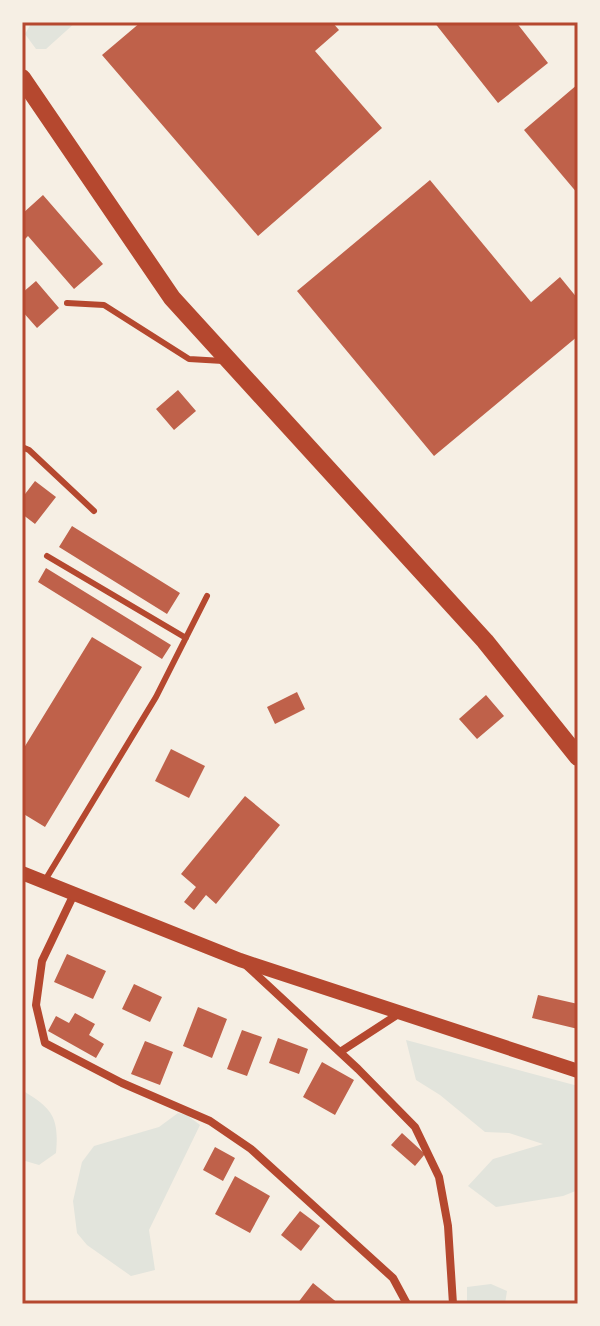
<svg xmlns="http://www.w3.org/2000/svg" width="600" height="1326" viewBox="0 0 600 1326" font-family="'Golos Text',sans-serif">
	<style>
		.green { fill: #e2e4dc }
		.building { fill: #bf614a }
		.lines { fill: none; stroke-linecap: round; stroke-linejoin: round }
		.service { stroke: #b5482f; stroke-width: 6 }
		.minor { stroke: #b5482f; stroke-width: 8 }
		.tertiary { stroke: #b5482f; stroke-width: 14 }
		.primary { stroke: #b5482f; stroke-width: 18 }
		.neatline { fill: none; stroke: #b5482f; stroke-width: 3 }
	</style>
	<rect width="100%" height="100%" fill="#f6efe4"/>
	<path class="green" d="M32 22H76L46 49H36L25 34Z
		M406 1040 578 1086V1190L563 1196 496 1207 468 1186 493 1159 543 1144 509 1133 485 1132 440 1095 416 1080Z
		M26 1060 25 1092C54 1109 59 1120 56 1153L39 1165 22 1160V1062Z
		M178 1113 187 1115 200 1125 149 1230 155 1270 131 1276 87 1245 77 1233 73 1201 82 1162 94 1146 159 1127Z
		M491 1284 507 1291 505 1304H467V1287Z"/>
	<path class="building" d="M141 22H332L339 30 315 51 382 128 258 236 102 55Z
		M434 22H516L548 63 498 103Z
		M578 84V194L524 130Z
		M430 180 531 302 560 277 578 299V336L434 456 297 291Z
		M43 195 103 264 74 289 28 236 22 242V214Z
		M36 281 59 308 37 328 22 311V293Z
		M178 390 196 411 174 430 156 409Z
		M35 481 56 497 35 524 22 514V498Z
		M72 526 180 593 167 614 59 547Z
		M46 568 171 645 162 659 38 582Z
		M92 637 142 667 45 827 22 813V751Z
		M297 692 305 709 275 724 267 707Z
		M486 695 504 716 477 739 459 719Z
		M171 749 205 766 189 798 155 781Z
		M245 796 280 825 216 904 206 895 194 910 184 902 196 887 181 874Z
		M67 954 106 971 93 999 54 982Z
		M134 984 162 997 150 1022 122 1009Z
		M538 995 578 1004V1029L532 1018Z
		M198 1007 227 1019 212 1058 183 1046Z
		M75 1013 95 1024 89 1035 104 1044 96 1058 48 1031 56 1016 69 1023Z
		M242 1030 262 1037 247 1076 227 1069Z
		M278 1038 308 1049 299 1074 269 1063Z
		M145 1041 173 1052 160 1085 131 1074Z
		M322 1062 354 1080 335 1115 303 1097Z
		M402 1133 425 1154 415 1166 391 1145Z
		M215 1147 235 1158 223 1181 203 1170Z
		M235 1176 270 1196 250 1233 215 1214Z
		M300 1211 320 1226 301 1251 281 1235Z
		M313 1283 339 1304H297Z"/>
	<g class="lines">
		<path class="service" d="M67 303 104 305 189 359 223 361
			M22 447 29 450 94 511
			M47 556 186 638
			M44 882 156 697 207 596"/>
		<path class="minor" d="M74 894 42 961 36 1005 45 1043 122 1083 210 1121 251 1149 393 1278 407 1304
			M247 966 358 1069 415 1127 439 1177 448 1226 453 1304
			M340 1052 400 1013"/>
		<path class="tertiary" d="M22 873 240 960 578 1071"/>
		<path class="primary" d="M22 78 172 298 485 641 578 757"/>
	</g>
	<rect width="600" height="1326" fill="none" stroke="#f6efe4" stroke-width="48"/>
	<rect x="24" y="24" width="552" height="1278" class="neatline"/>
</svg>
